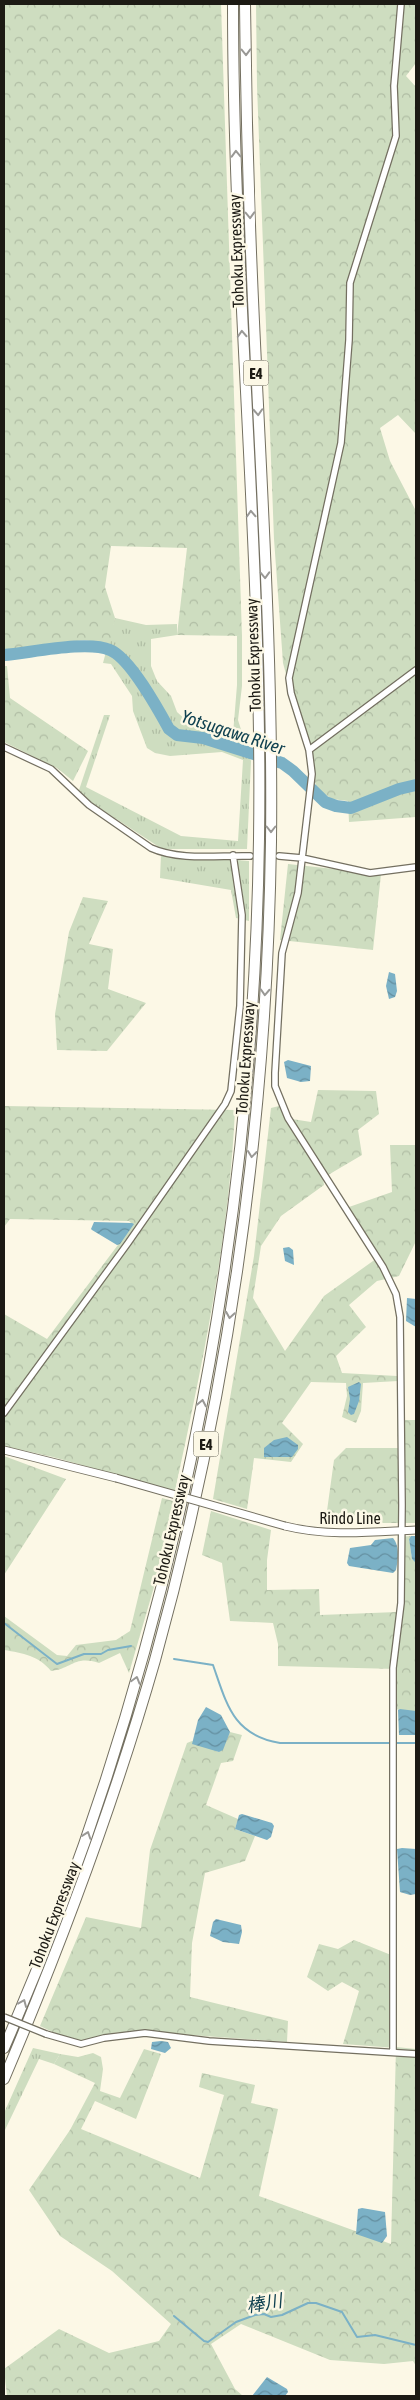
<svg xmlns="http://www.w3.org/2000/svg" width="420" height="2400" viewBox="0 0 420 2400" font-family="'Asap Condensed','Noto Sans JP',sans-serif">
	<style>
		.grass { fill: url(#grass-tufts) }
		.forest { fill: url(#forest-crowns) }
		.water { fill: url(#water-waves) }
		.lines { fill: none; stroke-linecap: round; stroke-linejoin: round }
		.stream { stroke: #7bb1c6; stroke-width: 2 }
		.river { stroke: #7bb1c6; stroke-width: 12 }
		.minor-casing { stroke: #747061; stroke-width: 8 }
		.tertiary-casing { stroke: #747061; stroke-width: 9 }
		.motorway-casing { stroke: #747061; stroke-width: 12 }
		.minor { stroke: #fff; stroke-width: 5.5 }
		.tertiary { stroke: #fff; stroke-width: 7 }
		.motorway { stroke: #fff; stroke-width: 10 }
		.minor-bridge-casing { stroke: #747061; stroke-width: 8; stroke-linecap: butt }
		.tertiary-bridge-casing { stroke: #747061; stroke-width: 9; stroke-linecap: butt }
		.minor-bridge { stroke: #fff; stroke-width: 5.5 }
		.tertiary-bridge { stroke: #fff; stroke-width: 7 }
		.oneway { stroke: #999895 }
		.labels { text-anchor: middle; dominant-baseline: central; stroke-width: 5; stroke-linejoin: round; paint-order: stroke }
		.shield { fill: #fcf8e6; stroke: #5f5d53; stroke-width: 1 }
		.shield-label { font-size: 15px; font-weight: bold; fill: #1c1a14 }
		.street-label { font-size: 16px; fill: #1c1a14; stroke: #fcf8e6 }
		.water-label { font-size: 18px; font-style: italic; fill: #104150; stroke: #fcf8e6 }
	</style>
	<defs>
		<pattern id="grass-tufts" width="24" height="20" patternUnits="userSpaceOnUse" patternTransform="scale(1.25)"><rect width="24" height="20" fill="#ceddc0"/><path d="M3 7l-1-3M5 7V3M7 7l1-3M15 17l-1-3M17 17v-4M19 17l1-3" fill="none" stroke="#b0bda4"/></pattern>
		<pattern id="forest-crowns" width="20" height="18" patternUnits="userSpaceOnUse" patternTransform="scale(1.25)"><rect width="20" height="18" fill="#ceddc0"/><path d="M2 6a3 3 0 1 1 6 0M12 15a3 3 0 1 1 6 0" fill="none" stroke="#b0bda4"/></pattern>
		<pattern id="water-waves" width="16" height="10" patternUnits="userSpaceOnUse" patternTransform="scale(1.25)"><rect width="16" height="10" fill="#7bb1c6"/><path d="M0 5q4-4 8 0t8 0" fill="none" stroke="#648fa0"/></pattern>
	</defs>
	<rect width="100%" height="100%" fill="#fcf8e6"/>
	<path class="grass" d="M115 618 146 625 177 624V635L151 639V666L157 681 171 696 177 712 188 722 233 734 237 685V636H242V686L238 720 251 761 247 849H162L92 803 79 790 104 715H110L86 787 181 836 238 841 243 760 222 752 170 756 155 753 147 748 133 711 132 696 111 664 103 663Z
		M161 854 249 861V921L236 918 231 890 160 878Z
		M33 2048 60 2054 54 2064 39 2059 4 2132V2113Z"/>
	<path class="forest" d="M4 4H221L242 636 177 635 187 548 111 546 105 587 115 618 110 645 85 640 4 650Z
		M256 4H416V63L406 76 416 87V434L398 415 380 428 390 461 416 511V817L349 822 348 801 332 799 317 789 283 663 274 539 257 86Z
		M4 666H7L10 698 88 751 73 781 57 768 4 742Z
		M288 864 381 874 373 950 280 940Z
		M83 897 108 901 89 944 113 949 108 989 146 1003 107 1051 57 1050 55 1014 69 932Z
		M318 1090 376 1091 379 1114 358 1130 362 1155 323 1178 324 1185 281 1216 261 1246 253 1298 285 1351 324 1296 380 1256 349 1207 392 1192 390 1145H416V1241L399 1276 377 1281 349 1305 366 1327 336 1356 342 1373 397 1376 398 1381 363 1383 361 1411 356 1423 342 1417 347 1396 346 1383 311 1382 282 1423 303 1444 291 1462 254 1458 247 1509 213 1499 254 1256 271 1108 279 1106 292 1119 311 1122Z
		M4 1106 235 1110C229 1239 202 1366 175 1491L53 1457 4 1446V1314L47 1339 133 1225 129 1221 10 1219 4 1227Z
		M397 1420H416V1523H376L326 1518 334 1460 346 1448H398Z
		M4 1456 66 1479 4 1575Z
		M162 1498 173 1501 154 1587 129 1673 120 1653 99 1663C74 1655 72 1669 51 1671 39 1656 23 1653 4 1650V1616L57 1655 67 1656 76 1645 116 1640 130 1631Z
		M211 1511 271 1530 267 1560V1590L319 1589 320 1615 397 1612 398 1537 411 1536 409 1539 412 1559 416 1562V1713L395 1709 396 1669 278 1666V1644L273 1623 230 1621 222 1563 202 1555Z
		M230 1732 242 1735 233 1761 221 1763 206 1805 238 1819 235 1829 255 1836 245 1861 205 1873 192 1943 190 1997 288 2021 287 2042 136 2031 112 2033 83 2041 63 2037 40 2026 86 1917 141 1928 150 1850 187 1743 192 1741 219 1752Z
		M354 1940 396 1957V2047L416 2049V2366L413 2361 384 2364 330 2360 241 2324 211 2344 235 2389 243 2396H7L4 2369 59 2329 109 2353 159 2341 171 2324 112 2271 60 2236 29 2190 70 2130 95 2083 54 2064 60 2054 78 2057 93 2053 101 2057 103 2069 100 2091 120 2098 144 2049 161 2054 136 2119 95 2101 81 2129 200 2178 224 2095 199 2087 202 2073 255 2085 251 2103 278 2109 259 2196 391 2244 396 2048 343 2044 359 1991 342 1982 328 1991 307 1977 319 1944 338 1949Z"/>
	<path class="water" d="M389 972 395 974 397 991 395 997 389 999 386 986Z
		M288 1060 311 1066 310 1081 301 1082 287 1078 284 1062Z
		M94 1222 132 1223 134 1224 120 1244 117 1245 92 1230 91 1229Z
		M289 1247 293 1250 294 1265 285 1261 283 1248Z
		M407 1298 416 1299V1327L406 1321Z
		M359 1382 361 1384 359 1401 354 1414 351 1415 348 1412 350 1399 348 1387Z
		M287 1437 298 1445V1449L292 1457H264V1448L274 1440Z
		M411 1536H416V1563L412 1559 409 1539Z
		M393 1538C400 1546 398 1560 396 1570L393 1573 349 1566 347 1563 350 1548 371 1545 375 1540Z
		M206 1707 221 1715 230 1732 223 1750 219 1752 192 1744 198 1720Z
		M400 1709 416 1711V1735H399L398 1710Z
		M242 1814 272 1823 274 1826 271 1837 267 1840 235 1829 239 1815Z
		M402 1848 416 1849V1894L410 1895 400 1892 397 1849Z
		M216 1919 241 1925 242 1932 239 1944 223 1942 210 1936 213 1922Z
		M161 2041 168 2042 171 2048 165 2053 151 2049 152 2042Z
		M362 2208 385 2212 387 2236 382 2243 356 2234 358 2209Z
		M267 2377 287 2389 288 2392 285 2396H252Z"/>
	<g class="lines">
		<path class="stream" d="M4 1623 57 1664 84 1654H101L108 1650 131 1646
			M174 1659 213 1665C227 1705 233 1735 280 1743H416
			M174 2316 204 2341 208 2342 236 2322 255 2315 264 2314 271 2317 282 2315 308 2303H316L342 2312 357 2337 375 2335 416 2345"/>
		<path class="river" d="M4 655C30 653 87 640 110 650 130 658 158 709 169 729L177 735 203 738 282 763 293 771 325 802 336 806 351 808 399 789 416 785"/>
		<g class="minor-casing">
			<path id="minor" d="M4 747 51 769 89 805 151 848C180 861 219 855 250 856
				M309 750 416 670
				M279 856 302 858 370 873 416 867
				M4 1413 128 1243 225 1104 231 1091 240 1006 242 915 233 855
				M46 2034 81 2044 104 2038 145 2033 209 2041 416 2054
				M393 2052V1668L401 1603 402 1505 400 1317 396 1294 383 1267 288 1118 275 1086V1073L282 953 298 893 312 774 309 750 291 693 289 678 341 443 349 340 350 283 396 136 394 86 401 4"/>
		</g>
		<g class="tertiary-casing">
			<path id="tertiary" d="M4 1450 116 1478
				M285 1526C329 1537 372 1532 416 1530"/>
		</g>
		<g class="motorway-casing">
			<path id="motorway" d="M4 2048C170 1668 253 1253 259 839 263 560 233 282 233 4
				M4 2079C62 1942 114 1803 155 1660 229 1394 267 1118 271 842 273 669 262 495 254 322 249 216 246 110 245 4"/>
		</g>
		<use href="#minor" class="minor"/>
		<use href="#tertiary" class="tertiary"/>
		<use href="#motorway" class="motorway"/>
		<g class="minor-bridge-casing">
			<path id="minor-bridge" d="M4 2017 46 2034"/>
		</g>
		<g class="tertiary-bridge-casing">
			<path id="tertiary-bridge" d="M116 1478 285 1526"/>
		</g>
		<use href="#minor-bridge" class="minor-bridge"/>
		<use href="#tertiary-bridge" class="tertiary-bridge"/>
	</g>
	<defs><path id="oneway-chevron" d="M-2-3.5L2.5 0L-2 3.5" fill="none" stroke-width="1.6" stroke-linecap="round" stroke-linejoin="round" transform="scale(1.25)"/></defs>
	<g class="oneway">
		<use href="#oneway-chevron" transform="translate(246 52) rotate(89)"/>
		<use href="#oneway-chevron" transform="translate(236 154) rotate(-92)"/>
		<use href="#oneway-chevron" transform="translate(250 215) rotate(88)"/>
		<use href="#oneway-chevron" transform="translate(242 334) rotate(-93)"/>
		<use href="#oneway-chevron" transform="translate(258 412) rotate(87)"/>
		<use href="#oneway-chevron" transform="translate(251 514) rotate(-93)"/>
		<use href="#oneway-chevron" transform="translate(265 575) rotate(88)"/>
		<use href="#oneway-chevron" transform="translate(271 829) rotate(90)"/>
		<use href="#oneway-chevron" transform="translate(265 992) rotate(93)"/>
		<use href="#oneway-chevron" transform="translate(252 1154) rotate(97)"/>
		<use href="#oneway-chevron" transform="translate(230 1315) rotate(99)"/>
		<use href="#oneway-chevron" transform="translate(202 1403) rotate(-79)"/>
		<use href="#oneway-chevron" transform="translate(136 1680) rotate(-74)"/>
		<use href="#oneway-chevron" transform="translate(87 1835) rotate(-71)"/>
		<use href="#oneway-chevron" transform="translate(23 2003) rotate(-67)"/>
	</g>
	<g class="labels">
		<g class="shield">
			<rect x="243.5" y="360.5" width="25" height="25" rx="4"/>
			<rect x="193.5" y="1431.5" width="25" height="25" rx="4"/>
		</g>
		<g class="shield-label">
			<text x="256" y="373">E4</text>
			<text x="206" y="1444">E4</text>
		</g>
		<g class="street-label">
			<text transform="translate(236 251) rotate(-92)">Tohoku Expressway</text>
			<text transform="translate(253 655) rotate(-92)">Tohoku Expressway</text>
			<text transform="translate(245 1058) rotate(-86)">Tohoku Expressway</text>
			<text x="350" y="1518">Rindo Line</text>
			<text transform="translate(171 1530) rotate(-77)">Tohoku Expressway</text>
			<text transform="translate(54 1915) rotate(-69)">Tohoku Expressway</text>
		</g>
		<g class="water-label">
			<text transform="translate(233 732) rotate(18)">Yotsugawa River</text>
			<text transform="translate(264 2303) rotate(-10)">棒川</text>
		</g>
	</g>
	<rect width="420" height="2400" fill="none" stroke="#1c1a14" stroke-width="10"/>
</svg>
